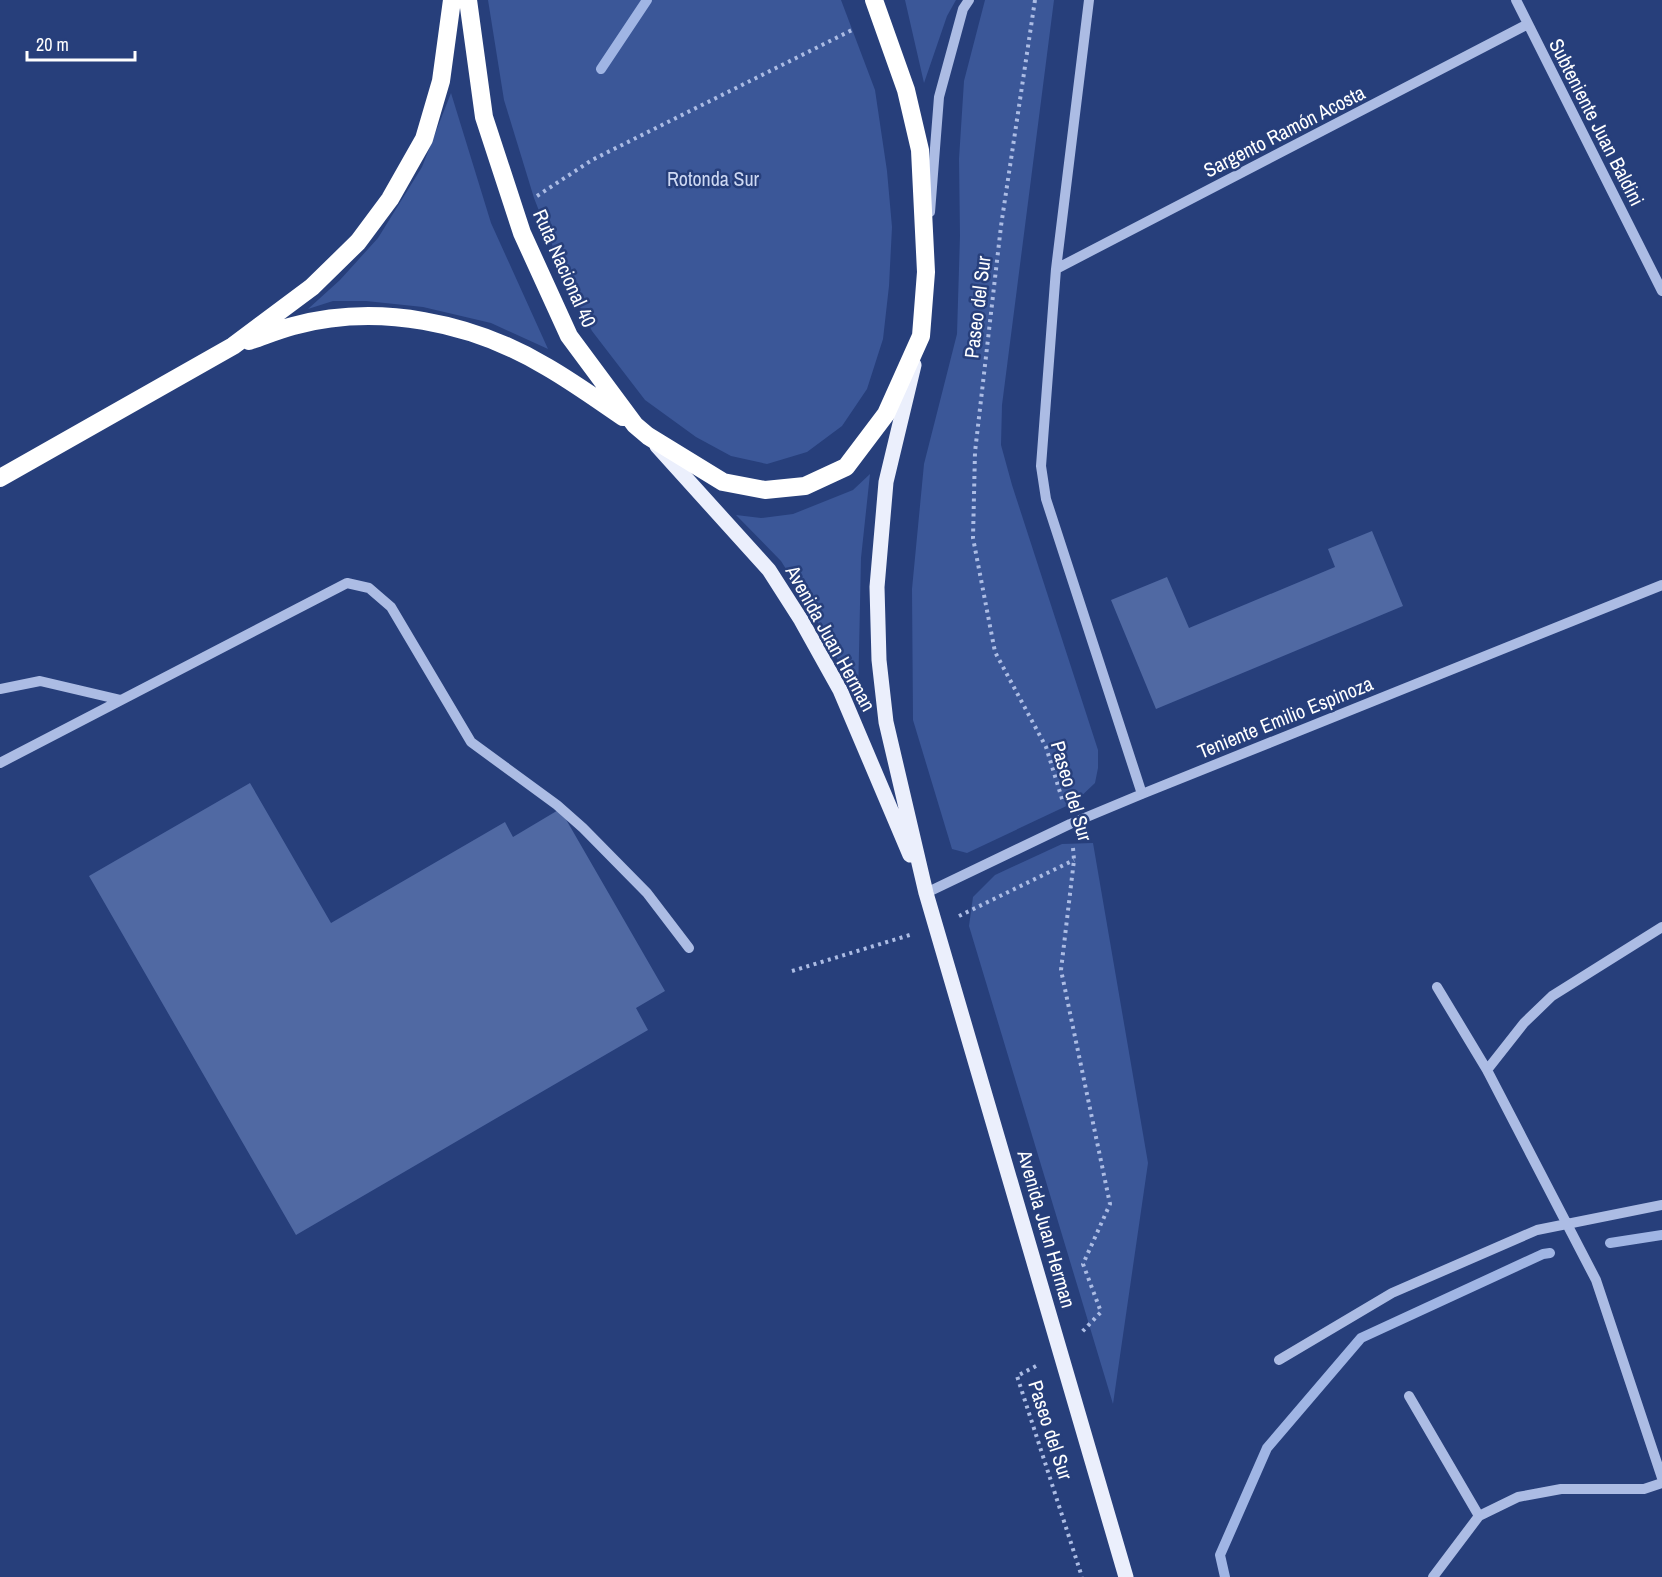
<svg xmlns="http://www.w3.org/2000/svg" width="1662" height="1577" viewBox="0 0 1662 1577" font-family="'Archivo Narrow',sans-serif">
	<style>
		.green { fill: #3b5798 }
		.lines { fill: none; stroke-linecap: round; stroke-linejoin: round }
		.stream { stroke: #a0b5e4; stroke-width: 10 }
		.building { fill: #5069a3 }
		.path { stroke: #acbce4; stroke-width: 4; stroke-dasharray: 3 4.5; stroke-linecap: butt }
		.minor { stroke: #acbce4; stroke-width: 10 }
		.major { stroke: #ebeffc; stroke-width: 15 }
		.highway { stroke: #fff; stroke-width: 18 }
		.labels { text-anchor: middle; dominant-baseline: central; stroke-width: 5; stroke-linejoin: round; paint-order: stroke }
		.street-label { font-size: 20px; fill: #fff; stroke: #273f7b }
		.park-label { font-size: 20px; fill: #ced9f3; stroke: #273f7b }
	</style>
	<rect width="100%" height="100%" fill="#273f7b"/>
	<path class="green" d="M488 0H841L875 90 887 171 892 227 889 286 883 339 867 389 842 426 807 452 767 464 731 456 696 437 645 400 592 331 564 275 534 198 504 100Z
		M905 0H956L947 16 924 83Z
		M985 0H1054L1002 405 1001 445 1012 485 1098 750V768L1095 783 1075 802 967 853 952 849 913 720 912 589 924 464 957 334 960 236 959 159 964 81Z
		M451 93 491 223 548 349 491 323 423 307 366 301H333L308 309 340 280 378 238 422 167Z
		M870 474 861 558 858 698 809 606 781 561 736 515 761 518 793 514 853 490Z
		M1093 843 1148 1163 1113 1404 969 926 973 897 995 875 1062 844Z"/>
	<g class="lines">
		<path class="stream" d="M601 69 647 0
			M1610 1243 1662 1235
			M1225 1577 1220 1555 1267 1448 1361 1338 1543 1254 1550 1253"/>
	</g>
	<path class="building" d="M1372 531 1403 606 1156 709 1111 600 1167 577 1189 628 1335 567 1328 549Z
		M250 783 331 923 505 822 513 837 560 809 665 991 636 1008 648 1030 296 1235 89 876Z"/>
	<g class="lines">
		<path class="path" d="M1035 0 1001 226 975 452 973 538 995 652 1046 747 1063 802
			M537 196 592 160 852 30
			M1073 848 1074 860 1061 970 1110 1204 1083 1264 1101 1312 1081 1333
			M959 916 1074 860
			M792 971 913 934
			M1036 1366 1017 1376 1082 1577"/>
		<path class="minor" d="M1089 0 1056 269 1041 466 1046 499 1142 794
			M1516 0 1662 291
			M930 212 939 97 963 9 969 0
			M1056 269 1528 24
			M0 689 40 681 121 700
			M0 763 347 583 369 588 391 607 471 742 557 805 583 828 647 893 689 948
			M926 893 1070 824 1142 794 1662 585
			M1437 987 1487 1070 1596 1280 1662 1478
			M1487 1070 1524 1023 1552 996 1662 927
			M1279 1360 1392 1293 1537 1230 1662 1205
			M1409 1396 1479 1516
			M1433 1577 1479 1516 1518 1497 1561 1489H1644L1662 1483"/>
		<path class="major" d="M914 365 886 482 877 587 879 660 886 722 926 893 1126 1577
			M657 446 769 570 801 620 840 690 910 855"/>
		<path class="highway" d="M468 0 484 117 522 233 569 336 635 425 648 436 723 482 765 490 805 486 846 467 886 414 921 336 926 272 920 150 906 90 874 0
			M249 341C264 336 278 330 293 326 378 303 472 322 547 367 573 382 598 400 623 417
			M0 478 233 346 312 287 358 242 390 199 424 139 441 81 452 0"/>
	</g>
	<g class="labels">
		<g class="street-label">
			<text transform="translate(1597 122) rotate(63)">Subteniente Juan Baldini</text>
			<text transform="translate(1284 131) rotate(-27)">Sargento Ramón Acosta</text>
			<text transform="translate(565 268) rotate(66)">Ruta Nacional 40</text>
			<text transform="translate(977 307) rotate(-83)">Paseo del Sur</text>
			<text transform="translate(831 638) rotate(61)">Avenida Juan Herman</text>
			<text transform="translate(1285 717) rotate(-22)">Teniente Emilio Espinoza</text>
			<text transform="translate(1072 791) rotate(74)">Paseo del Sur</text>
			<text transform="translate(1047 1229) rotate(74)">Avenida Juan Herman</text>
			<text transform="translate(1051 1430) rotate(72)">Paseo del Sur</text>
		</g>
		<g class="park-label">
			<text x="713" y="178">Rotonda Sur</text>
		</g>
	</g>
	<path d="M27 51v9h108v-9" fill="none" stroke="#ffffff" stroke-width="3"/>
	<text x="36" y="51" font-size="18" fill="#ffffff" stroke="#273f7b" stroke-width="4.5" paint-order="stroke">20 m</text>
</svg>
